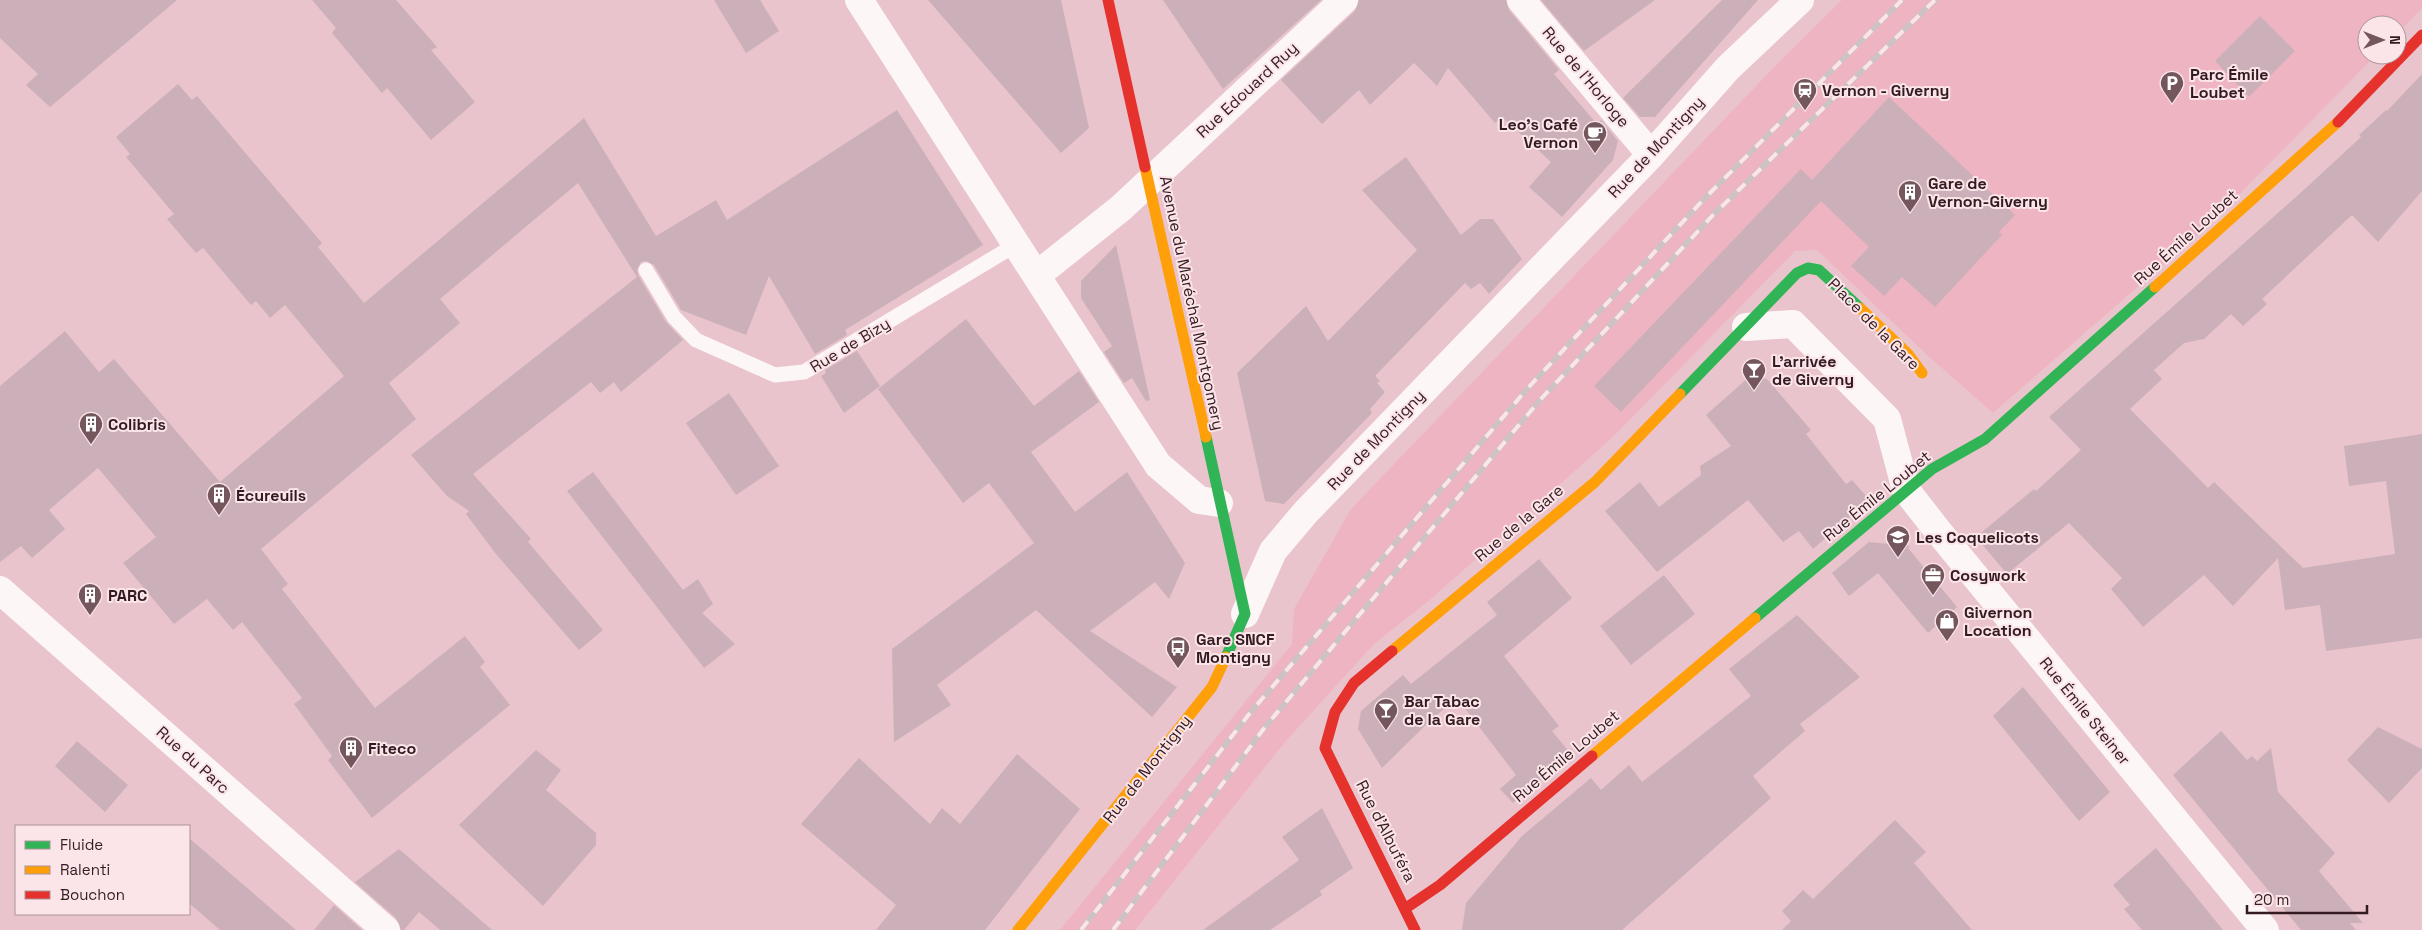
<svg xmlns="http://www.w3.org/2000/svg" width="2422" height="930" viewBox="0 0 2422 930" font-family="'Space Grotesk',sans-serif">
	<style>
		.built { fill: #efb4c2 }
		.building { fill: #cbb0b9 }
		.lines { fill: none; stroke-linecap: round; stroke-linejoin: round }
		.lane { stroke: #fcf6f7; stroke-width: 15 }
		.street { stroke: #fcf6f7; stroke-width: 28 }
		.fast { stroke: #30b455; stroke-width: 11 }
		.slow { stroke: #ff9f0a; stroke-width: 11 }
		.jam { stroke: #e5322d; stroke-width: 11 }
		.rail-casing { stroke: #cdc2c4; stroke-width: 5.5 }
		.rail { stroke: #fbe5e9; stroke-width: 4; stroke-dasharray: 11; stroke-linecap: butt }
		.labels { text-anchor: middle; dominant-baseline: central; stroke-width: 4; stroke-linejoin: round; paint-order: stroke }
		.poi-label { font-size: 16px; font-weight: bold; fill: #341b21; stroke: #fbe5e9; text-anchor: start }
		.street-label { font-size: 16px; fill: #341b21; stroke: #fbe5e9 }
	</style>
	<rect width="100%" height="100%" fill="#eac4cc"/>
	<path class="built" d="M1842 0H2422V8L2397 34V25H2367V55H2376L2213 221 1993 413 1927 355 1817 250 1795 251 1614 436 1431 599 1374 644 1285 742 1135 930H1060L1292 644 1294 609 1351 509 1779 62Z"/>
	<path class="building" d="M0 0H177L50 107 26 85 38 74 0 38Z
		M312 0H396L437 47 431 50 475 102 431 140 387 88 382 93 332 33 336 28Z
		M714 0H760L779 31 746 53Z
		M928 0H1061L1089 128 1061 153Z
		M1163 0H1321L1223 89Z
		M1359 0H1506L1509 10 1559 70 1554 74 1597 124 1601 120 1618 141 1613 160 1562 217 1529 187 1551 162 1502 117 1495 123 1448 68 1437 86 1414 63 1370 105 1359 90 1322 124 1281 80 1355 11Z
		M1541 0H1655L1584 51Z
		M1722 0H1758L1655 117H1640L1623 98Z
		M2260 16 2295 51 2249 97 2215 61Z
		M2422 74V191L2378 242 2352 215 2262 299 2267 304 2243 326 2231 314 2204 339 2184 343 2154 370 2162 379 2130 409 2208 488 2214 482 2303 568 2395 554 2386 481 2349 486 2344 446 2422 434V638L2326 651 2320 605 2285 610 2278 558 2233 606 2204 575 2143 627 2111 589 2122 578 2069 523 2007 574 1976 537 2034 489 2036 491 2081 450 2049 417 2307 187 2361 137 2359 135 2386 110 2387 111Z
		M178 84 192 100 197 96 322 243 318 247 364 303 584 118 656 236 716 200 727 220 897 110 983 245 845 330 847 335 815 354 769 276 746 335 681 310 654 265 646 261 641 262 637 270 638 275 666 322 683 340 621 392 614 382 600 393 591 382 473 474 531 539 528 542 603 630 579 650 496 554 466 514 469 511 447 496 411 455 637 277 578 183 440 299 460 323 389 383 416 419 261 549 288 584 282 589 375 708 465 636 485 662 480 667 510 705 372 818 328 760 332 756 294 704 302 698 242 622 233 630 207 599 174 624 123 563 156 537 98 468 49 510 65 529 32 558 21 546 0 562V386L65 331 99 372 114 359 220 482 344 376 285 305 270 318 256 301 251 305 203 248 196 253 167 219 174 214 126 157 130 154 116 137Z
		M1889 97 2015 215 1999 232 2002 235 1935 307 1902 277 1884 296 1851 266 1869 247 1821 201 1621 412 1594 386 1801 169 1812 180Z
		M1406 157 1461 235 1480 219H1493L1522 259 1489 294 1480 283 1471 289 1465 283 1375 376 1380 381 1377 383 1385 392 1370 409 1372 413 1284 504 1265 501 1237 373 1306 306 1328 341 1417 250 1362 190Z
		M1116 245 1150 400 1146 401 1132 378 1124 383 1104 352 1112 346 1081 298V281Z
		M966 319 1034 406 1079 371 1099 402 1031 452 1075 512 1127 472 1185 563 1169 599 1155 582 1090 631 1177 687 1152 717 1036 610 937 685 951 705 894 742 892 649 1034 543 989 483 963 503 878 389Z
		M857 351 880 386 844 413 821 376 826 373 825 370Z
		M1749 377 1767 379 1811 430 1806 434 1846 484 1852 480 1867 497 1866 503 1813 549 1799 531 1783 542 1748 500 1657 572 1605 511 1640 482 1659 507 1701 475 1700 466 1731 446 1706 415Z
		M729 393 779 466 736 495 686 423Z
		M593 472 683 590 698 579 713 604 702 613 735 644 704 668 567 491Z
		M1869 542 1910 546 1908 548 1957 607 1928 633 1878 573 1849 596 1832 573Z
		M1539 559 1572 598 1504 656 1559 726 1552 731 1571 754 1513 803 1500 789 1516 775 1457 698 1431 720 1382 768 1358 729 1361 711 1403 675 1411 684 1497 615 1487 602Z
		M1664 575 1695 614 1631 665 1600 626Z
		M1797 615 1860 677 1800 724 1805 731 1753 776 1771 798 1622 930H1462L1466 903 1522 836 1591 778 1601 790 1629 765 1642 782 1751 696 1729 669Z
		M2023 687 2110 792 2079 821 1993 716Z
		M2378 727 2422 749V768L2389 803 2347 760Z
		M2221 731 2247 760 2252 756 2257 761 2271 748 2278 792 2335 853 2319 871 2363 923H2350L2356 930H2301L2173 775Z
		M77 741 128 785 105 812 55 766Z
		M536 750 561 770 546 790 596 833V845L543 906 459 825Z
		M1017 754 1080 809 985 930H876L896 905 801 824 859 758 930 824 942 808 960 824Z
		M1322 808 1353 868 1320 891 1322 895 1270 930H1203L1299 860 1282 837Z
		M1895 820 1926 852 1914 863 1972 930H1782L1791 921 1782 911 1803 890 1813 899Z
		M189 838 296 930H220L189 903Z
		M2156 848 2193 893 2223 930H2142L2124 909 2130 905 2113 885Z
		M399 849 492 930H440L419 912 404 930H401L396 918 355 882Z
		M334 905 362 930H314Z"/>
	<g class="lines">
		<path class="lane" d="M646 270 674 317 696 340 775 375 804 372 1017 244"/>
		<path class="street" d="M859 0 1158 465 1199 500 1219 503
			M1521 0 1651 155
			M1037 275 1121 208 1344 0
			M1746 327 1793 324 1887 419 1906 490 1938 531 2265 930
			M0 590 386 930
			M1245 614 1273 551 1306 512 1651 155 1728 68 1800 0"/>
		<path class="fast" d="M1680 394 1797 273 1808 268 1819 270 1860 308
			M1206 437 1245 614 1226 657
			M1755 618 1932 469 1985 439 2155 287"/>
		<path class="slow" d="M1145 167 1206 437
			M2155 287 2338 122
			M1860 308 1908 354 1922 373
			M1392 651 1595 482 1680 394
			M1592 756 1755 618
			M1018 930 1212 687 1226 657"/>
		<path class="jam" d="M1108 0 1145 167
			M2338 122 2422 35
			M1392 651 1354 683 1335 712 1325 748 1415 930
			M1406 908 1440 885 1592 756"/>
		<g class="rail-casing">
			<path id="rail" d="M1081 930 1250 713 1527 389 1705 198 1902 0
				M1113 930 1265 727 1540 400 1715 213 1935 0"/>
		</g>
		<use href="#rail" class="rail"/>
	</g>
	<defs>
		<g id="parking-pin" transform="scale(1.25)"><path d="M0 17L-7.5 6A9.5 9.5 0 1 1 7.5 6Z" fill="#74565d" stroke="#fbe5e9"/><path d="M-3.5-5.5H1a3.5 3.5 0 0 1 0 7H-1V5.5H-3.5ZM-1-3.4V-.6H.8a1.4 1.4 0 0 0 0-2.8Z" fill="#fff"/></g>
		<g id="station-pin" transform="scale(1.25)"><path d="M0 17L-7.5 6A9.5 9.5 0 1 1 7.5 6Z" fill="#74565d" stroke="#fbe5e9"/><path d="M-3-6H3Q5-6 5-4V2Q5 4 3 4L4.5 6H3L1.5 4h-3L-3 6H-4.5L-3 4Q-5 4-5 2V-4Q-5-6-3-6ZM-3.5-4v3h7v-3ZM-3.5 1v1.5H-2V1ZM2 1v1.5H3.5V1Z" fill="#fff"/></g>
		<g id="cafe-pin" transform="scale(1.25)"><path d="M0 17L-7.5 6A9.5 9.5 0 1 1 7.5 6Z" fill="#74565d" stroke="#fbe5e9"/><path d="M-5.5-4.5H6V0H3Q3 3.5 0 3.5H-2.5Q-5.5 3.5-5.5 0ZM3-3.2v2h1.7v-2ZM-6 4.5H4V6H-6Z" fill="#fff"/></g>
		<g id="building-pin" transform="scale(1.25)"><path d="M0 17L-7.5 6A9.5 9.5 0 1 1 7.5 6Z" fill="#74565d" stroke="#fbe5e9"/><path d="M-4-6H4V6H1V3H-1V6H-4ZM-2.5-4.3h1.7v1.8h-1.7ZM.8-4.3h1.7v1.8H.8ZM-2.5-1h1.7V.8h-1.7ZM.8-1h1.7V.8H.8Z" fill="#fff"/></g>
		<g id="bar-pin" transform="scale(1.25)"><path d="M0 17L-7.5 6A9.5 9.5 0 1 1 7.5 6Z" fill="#74565d" stroke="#fbe5e9"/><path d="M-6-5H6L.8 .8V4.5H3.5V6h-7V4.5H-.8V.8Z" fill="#fff"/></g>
		<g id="school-pin" transform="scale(1.25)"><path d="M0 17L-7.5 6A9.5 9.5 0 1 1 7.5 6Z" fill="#74565d" stroke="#fbe5e9"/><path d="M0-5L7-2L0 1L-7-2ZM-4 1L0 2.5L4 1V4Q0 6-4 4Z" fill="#fff"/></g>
		<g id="office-pin" transform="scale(1.25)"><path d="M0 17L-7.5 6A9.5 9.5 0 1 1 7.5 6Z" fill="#74565d" stroke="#fbe5e9"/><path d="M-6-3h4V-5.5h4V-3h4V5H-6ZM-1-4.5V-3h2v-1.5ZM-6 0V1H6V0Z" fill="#fff"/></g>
		<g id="shop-pin" transform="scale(1.25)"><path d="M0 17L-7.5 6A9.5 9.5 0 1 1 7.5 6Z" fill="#74565d" stroke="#fbe5e9"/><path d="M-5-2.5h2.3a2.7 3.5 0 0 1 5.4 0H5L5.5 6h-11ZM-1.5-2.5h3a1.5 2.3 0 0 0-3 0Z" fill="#fff"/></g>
		<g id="bus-pin" transform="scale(1.25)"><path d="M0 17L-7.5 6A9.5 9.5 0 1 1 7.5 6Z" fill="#74565d" stroke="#fbe5e9"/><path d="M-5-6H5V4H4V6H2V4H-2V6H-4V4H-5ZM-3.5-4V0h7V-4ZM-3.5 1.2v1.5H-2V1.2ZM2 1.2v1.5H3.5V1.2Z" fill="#fff"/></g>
	</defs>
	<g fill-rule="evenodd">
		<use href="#parking-pin" x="2172" y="83"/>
		<use href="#station-pin" x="1805" y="90"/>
		<use href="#cafe-pin" x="1595" y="133"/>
		<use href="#building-pin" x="1910" y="192"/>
		<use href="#bar-pin" x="1754" y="370"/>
		<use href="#building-pin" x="91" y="424"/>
		<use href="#building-pin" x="219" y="495"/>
		<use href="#school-pin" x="1898" y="537"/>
		<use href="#office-pin" x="1933" y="575"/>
		<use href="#building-pin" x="90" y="595"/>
		<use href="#shop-pin" x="1947" y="621"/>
		<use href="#bus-pin" x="1178" y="648"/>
		<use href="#bar-pin" x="1386" y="710"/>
		<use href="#building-pin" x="351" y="748"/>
	</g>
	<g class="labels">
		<g class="poi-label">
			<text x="2190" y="74">Parc Émile<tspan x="2190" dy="18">Loubet</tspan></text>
			<text x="1822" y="90">Vernon - Giverny</text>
			<text x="1578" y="124" text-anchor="end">Leo's Café<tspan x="1578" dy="18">Vernon</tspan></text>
			<text x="1928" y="183">Gare de<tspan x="1928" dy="18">Vernon-Giverny</tspan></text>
			<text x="1772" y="361">L'arrivée<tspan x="1772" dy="18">de Giverny</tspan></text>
			<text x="108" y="424">Colibris</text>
			<text x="236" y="495">Écureuils</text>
			<text x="1916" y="537">Les Coquelicots</text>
			<text x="1950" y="575">Cosywork</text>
			<text x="108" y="595">PARC</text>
			<text x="1964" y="612">Givernon<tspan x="1964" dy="18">Location</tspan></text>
			<text x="1196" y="639">Gare SNCF<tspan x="1196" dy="18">Montigny</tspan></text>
			<text x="1404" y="701">Bar Tabac<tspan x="1404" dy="18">de la Gare</tspan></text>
			<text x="368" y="748">Fiteco</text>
		</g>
		<g class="street-label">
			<text transform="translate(1586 77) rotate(50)">Rue de l'Horloge</text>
			<text transform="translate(1247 90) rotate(-43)">Rue Edouard Ruy</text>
			<text transform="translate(1656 147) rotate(-47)">Rue de Montigny</text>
			<text transform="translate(2186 237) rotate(-42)">Rue Émile Loubet</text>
			<text transform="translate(1192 303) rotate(78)">Avenue du Maréchal Montgomery</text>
			<text transform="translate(1874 324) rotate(45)">Place de la Gare</text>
			<text transform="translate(850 345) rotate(-31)">Rue de Bizy</text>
			<text transform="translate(1376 440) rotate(-46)">Rue de Montigny</text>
			<text transform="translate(1877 496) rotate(-39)">Rue Émile Loubet</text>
			<text transform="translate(1519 523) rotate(-40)">Rue de la Gare</text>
			<text transform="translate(2085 711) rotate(51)">Rue Émile Steiner</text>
			<text transform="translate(1566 756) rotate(-40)">Rue Émile Loubet</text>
			<text transform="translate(193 760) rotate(42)">Rue du Parc</text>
			<text transform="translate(1147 769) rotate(-52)">Rue de Montigny</text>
			<text transform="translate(1386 831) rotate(63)">Rue d'Albuféra</text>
		</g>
	</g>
	<rect x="15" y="825" width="175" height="90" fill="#fbe5e9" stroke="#ab9499"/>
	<rect x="25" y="841" width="25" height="8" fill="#30b455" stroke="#ab9499"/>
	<text x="60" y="850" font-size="15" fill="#341b21">Fluide</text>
	<rect x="25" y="866" width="25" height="8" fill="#ff9f0a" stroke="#ab9499"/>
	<text x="60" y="875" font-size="15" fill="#341b21">Ralenti</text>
	<rect x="25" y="891" width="25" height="8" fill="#e5322d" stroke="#ab9499"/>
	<text x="60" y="900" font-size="15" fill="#341b21">Bouchon</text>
	<g transform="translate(2382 40) rotate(90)"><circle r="24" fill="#fbe5e9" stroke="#ab9499"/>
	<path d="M0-4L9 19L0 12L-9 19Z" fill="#74565d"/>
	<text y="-8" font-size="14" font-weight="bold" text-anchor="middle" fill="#341b21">N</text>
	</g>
	<path d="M2247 905v8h120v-8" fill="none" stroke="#341b21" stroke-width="2.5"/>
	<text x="2254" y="905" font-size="15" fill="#341b21" stroke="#fbe5e9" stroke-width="4" paint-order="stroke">20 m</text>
</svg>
